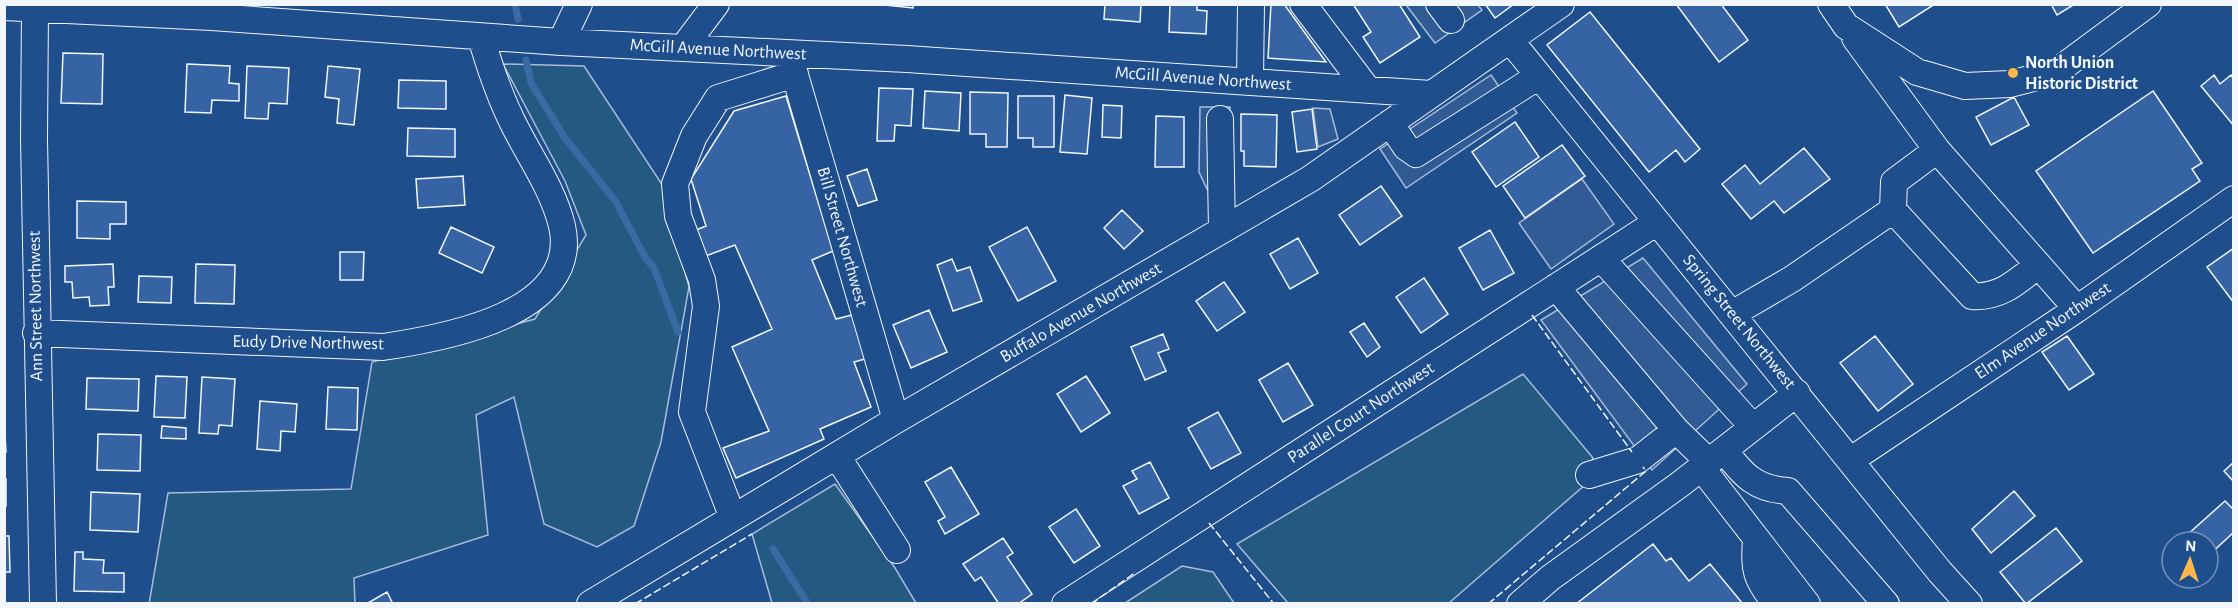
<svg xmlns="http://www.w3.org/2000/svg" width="2238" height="608" viewBox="0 0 2238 608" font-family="'Alegreya Sans',sans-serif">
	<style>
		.green { fill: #245a82; stroke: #a8bbd7; stroke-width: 1.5 }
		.parking { fill: #305b95; stroke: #a8bbd7; stroke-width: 1.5 }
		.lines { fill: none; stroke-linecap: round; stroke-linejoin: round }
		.stream { stroke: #3b69a3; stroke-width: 7 }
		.building { fill: #3563a3; stroke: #f2f6ff; stroke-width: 1.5 }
		.minor-casing { stroke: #f2f6ff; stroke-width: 28 }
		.minor { stroke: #1f4e8c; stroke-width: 26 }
		.fence { stroke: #f2f6ff; stroke-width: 1.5; stroke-dasharray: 8 3; stroke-linecap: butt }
		.poi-dot { fill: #ffb74d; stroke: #1f4e8c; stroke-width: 2 }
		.labels { text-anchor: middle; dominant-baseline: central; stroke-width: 4.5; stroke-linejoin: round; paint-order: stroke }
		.street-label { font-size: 18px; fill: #f2f6ff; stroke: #1f4e8c }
		.poi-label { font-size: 18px; font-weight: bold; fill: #f2f6ff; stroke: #1f4e8c; text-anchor: start }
	</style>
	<rect width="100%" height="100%" fill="#1f4e8c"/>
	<path class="green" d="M503 64 584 66 663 186 689 287 661 442 634 526 597 547 544 524 514 397 476 415 488 535 354 578 355 603 149 604 168 493 351 489 372 362 535 319 586 235 565 181Z
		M1523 374 1593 458 1586 484 1449 603H1288L1237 544Z
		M835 484 895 568 916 603H772L752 534Z
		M1182 566 1213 572 1234 603H1125Z"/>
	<path class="parking" d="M1406 5H1478L1482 10 1435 43Z
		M1491 75 1517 113 1406 188 1380 149Z
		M1200 107H1230L1231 193 1207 189 1199 172Z
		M1313 108 1330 109 1338 139 1318 147Z
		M1582 179 1614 224 1551 269 1519 223Z
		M1643 258 1747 384 1652 470 1541 320Z"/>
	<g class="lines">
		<path class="stream" d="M515 4 518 19
			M526 60 531 83 565 138 616 202 646 259 654 268 678 332
			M773 549 808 604"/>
	</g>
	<path class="building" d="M875 4H913V8Z
		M1105 4H1141L1140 22 1104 19Z
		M1170 4H1197V10L1207 11 1206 34 1169 32Z
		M1271 4H1284L1326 62 1268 58Z
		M1353 4H1399L1420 37 1380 63 1363 37 1371 32Z
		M1485 4H1514L1495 18Z
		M1676 4H1721L1748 40 1719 62Z
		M1885 4H1935L1899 27Z
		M2051 4H2075L2057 15Z
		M1590 12 1700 149 1685 162 1676 150 1649 172 1547 45Z
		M63 53 103 54 102 104 61 103Z
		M187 64 230 66 229 83 239 84V101L212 100 211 113 185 112Z
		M247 66 289 68 287 104 269 103 268 119 245 118Z
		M328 66 360 69 354 125 337 123 339 99 325 97Z
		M2214 75 2220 84 2231 75 2234 79V126L2201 86Z
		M399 80 446 81V109L398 108Z
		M879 88 913 89 911 126 895 125 894 141H877Z
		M925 91 961 93 959 131 923 128Z
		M2153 91 2202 163 2192 169 2200 181 2093 253 2036 171Z
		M970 92 1008 93 1007 147H986V134H970Z
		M1065 95 1092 98 1087 154 1060 152Z
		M786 96 833 251 812 260 836 319 852 315 865 359 854 362 871 407 820 429 824 439 736 478 723 448 769 431 732 347 772 329 735 245 703 257 691 232 706 226 691 179 734 111Z
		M1018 96H1054V147H1033V138H1018Z
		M2014 97 2029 125 1991 145 1976 117Z
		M1103 105 1122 106 1121 138 1102 137Z
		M1312 109 1317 149 1297 152 1292 112Z
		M1241 114 1277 115 1276 167 1244 166V151H1241Z
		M1156 116 1184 117V167H1155Z
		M1515 122 1539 157 1496 187 1472 152Z
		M408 128 455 129V157L407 156Z
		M1562 145 1585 176 1525 218 1503 186Z
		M1804 148 1830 179 1784 213 1774 201 1751 219 1722 184 1745 165 1760 184Z
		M867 169 877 200 858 206 847 176Z
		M463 176 465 205 418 208 416 179Z
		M1381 186 1402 216 1360 245 1339 215Z
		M77 201 126 202V224H110V239L77 238Z
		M1122 210 1143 231 1124 249 1104 228Z
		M451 227 494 247 482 273 439 253Z
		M1027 227 1056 281 1018 301 989 247Z
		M1490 230 1514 273 1483 290 1459 248Z
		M1298 238 1318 273 1290 289 1270 254Z
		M2234 248V303L2207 267Z
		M340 252H364L363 280H340Z
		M952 259 957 271 970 267 982 301 953 311 937 265Z
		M113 264 114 287H108L109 305 90 306 89 297 73 298 72 282H65V266Z
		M196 264 235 265 234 304 195 303Z
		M139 276 172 277 171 303 138 302Z
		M1424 278 1448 314 1421 333 1396 297Z
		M1224 282 1245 312 1217 331 1196 301Z
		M929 310 947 352 911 368 893 325Z
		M1364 323 1380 347 1367 357 1350 332Z
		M1163 334 1169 349 1158 353 1166 371 1145 380 1131 347Z
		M1875 336 1913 384 1878 411 1840 363Z
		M2067 336 2094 374 2069 390 2042 352Z
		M1288 363 1313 405 1283 422 1259 380Z
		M156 376 187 377 185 418 154 417Z
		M1086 376 1110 413 1081 432 1057 394Z
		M202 377 235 379 232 426 219 425 218 434 199 433Z
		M87 378 139 379 138 411 86 409Z
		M328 387 358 388 357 430 326 429Z
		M260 401 297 404 295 432 281 431 280 451 257 449Z
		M1218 412 1241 453 1211 469 1188 428Z
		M4 415 6 452H4Z
		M162 426 186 428V439L161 438Z
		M98 434 141 435 140 471 97 470Z
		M1150 462 1169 498 1139 514 1123 486 1137 479 1132 471Z
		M2234 462V482L2224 471Z
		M951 467 979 514 945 534 938 521 945 517 925 482Z
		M4 479H6V506H4Z
		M2014 491 2035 516 1991 553 1972 529Z
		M91 492 140 494 138 532 90 530Z
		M2225 501 2234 510V532L2208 556V542H2194L2187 535Z
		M1076 509 1100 546 1074 563 1049 527Z
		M2056 528 2082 561 2026 604 2000 572Z
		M4 536H9L10 572H4Z
		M1003 538 1013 553 1007 557 1032 594 1018 604H999L981 577 975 581 963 564Z
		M1653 544 1666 561 1671 558 1689 581 1710 564 1743 604H1576Z
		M75 552H83V559L104 560 103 573H124V592L74 591Z
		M387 592 393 604H366Z"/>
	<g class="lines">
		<g class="minor-casing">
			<path id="minor" d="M1303 4 1368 90
				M1439 4 1451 20
				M1831 4 1846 26 1917 72 1965 86 2010 84 2056 72 2148 4
				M4 7 212 17 561 42 907 59 1431 94
				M35 8 34 139 43 604
				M1855 38 1937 150 2077 309
				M1510 40 1940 572 1969 604
				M561 42 579 4
				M683 48 716 4
				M790 58 896 420
				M1250 82 1251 4
				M1220 119 1222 230
				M1390 123 1406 147 1416 154 1539 76
				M1893 210 1972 296C2000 298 2017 282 2038 265
				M1601 258 1753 427
				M1556 287 1676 430 1709 462
				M1732 314 1792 279 1893 210 1894 182 1937 150
				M36 333 383 347C444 338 582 314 562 226 553 188 527 153 511 119 498 92 489 65 481 37
				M1724 450C1743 475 1755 489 1788 491L1886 604
				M837 456 897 550
				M1851 460 2077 309 2234 199
				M1701 467 1807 604
				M1589 475 1638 460 1676 430
				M733 518 692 412 706 306 702 280 678 216 675 184 694 136 718 98 795 74
				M1756 538C1754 571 1755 578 1776 604
				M590 604 896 420 1310 179 1561 4
				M1065 604 1657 222
				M1520 604 1550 578 1679 485 1797 393"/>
		</g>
		<use href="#minor" class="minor"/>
		<path class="fence" d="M1532 315 1632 452
			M1209 523 1274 604
			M635 604 752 534
			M1091 604 1136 572
			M1488 604 1646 471 1643 467"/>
	</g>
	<circle class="poi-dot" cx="2013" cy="73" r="6"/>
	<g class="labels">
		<g class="street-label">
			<text transform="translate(718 50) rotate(3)">McGill Avenue Northwest</text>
			<text transform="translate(1203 79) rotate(4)">McGill Avenue Northwest</text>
			<text transform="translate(842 237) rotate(74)">Bill Street Northwest</text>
			<text transform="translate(36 306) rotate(-91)">Ann Street Northwest</text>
			<text transform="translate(1081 313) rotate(-30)">Buffalo Avenue Northwest</text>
			<text transform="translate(1739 322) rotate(51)">Spring Street Northwest</text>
			<text transform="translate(2043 331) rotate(-34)">Elm Avenue Northwest</text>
			<text transform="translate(308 343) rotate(1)">Eudy Drive Northwest</text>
			<text transform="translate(1361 413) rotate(-33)">Parallel Court Northwest</text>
		</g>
		<g class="poi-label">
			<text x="2025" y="63">North Union<tspan x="2025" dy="21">Historic District</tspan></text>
		</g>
	</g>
	<rect width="2238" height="608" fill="none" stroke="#f2f6ff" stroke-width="12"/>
	<g transform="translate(2190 560) rotate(3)"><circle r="28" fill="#1f4e8c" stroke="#7391ba" stroke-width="1.5"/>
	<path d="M0-4.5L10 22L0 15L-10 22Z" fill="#ffb74d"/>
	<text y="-9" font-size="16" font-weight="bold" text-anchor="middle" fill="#f2f6ff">N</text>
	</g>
</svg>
